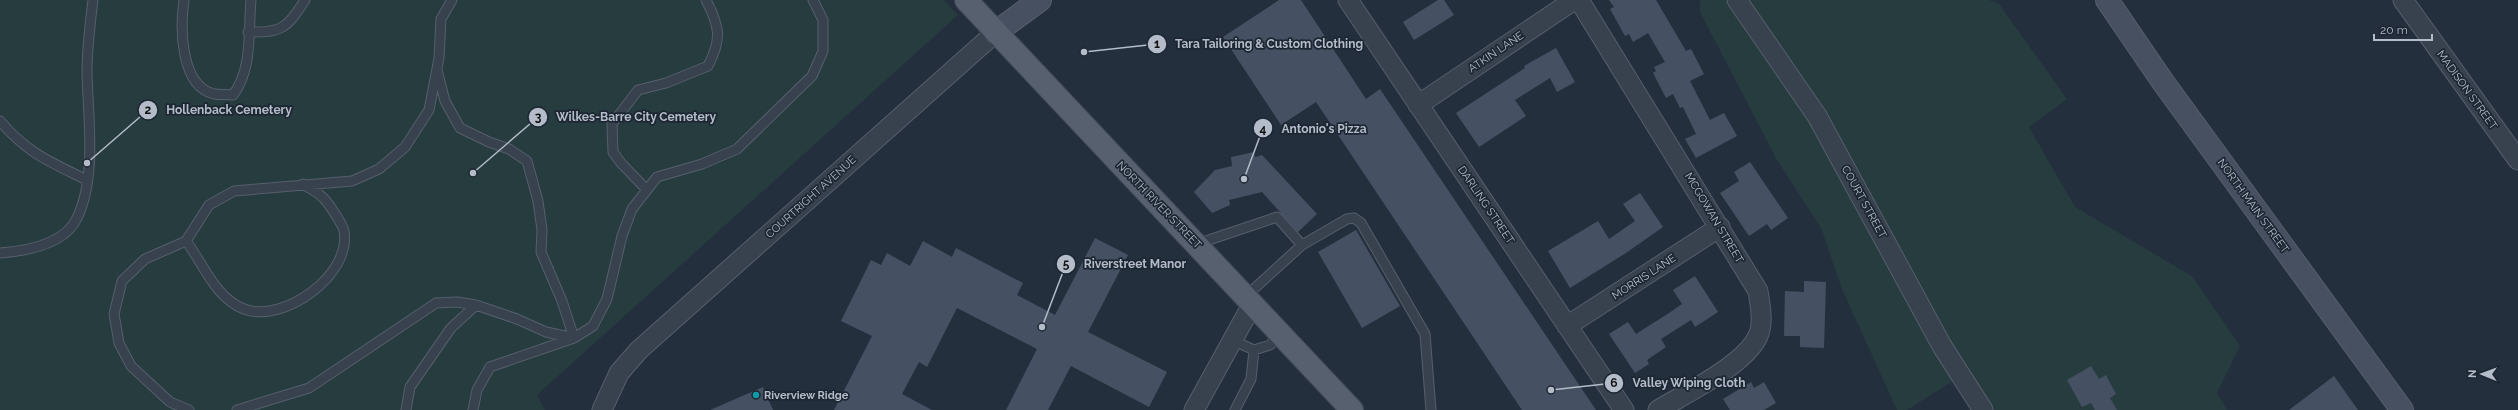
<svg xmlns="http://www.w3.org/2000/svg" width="2518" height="410" viewBox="0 0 2518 410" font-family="Raleway,sans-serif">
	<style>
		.green { fill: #263c3f }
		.building { fill: #455162 }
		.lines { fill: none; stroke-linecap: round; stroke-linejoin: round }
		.lane-casing { stroke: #565f6c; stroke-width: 11 }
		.street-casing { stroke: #565f6c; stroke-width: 21 }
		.secondary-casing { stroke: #565f6c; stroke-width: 24 }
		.primary-casing { stroke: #414a57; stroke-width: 24 }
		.lane { stroke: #38414e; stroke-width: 9 }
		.street { stroke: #38414e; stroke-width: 19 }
		.secondary { stroke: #465061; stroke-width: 22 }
		.primary { stroke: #56606e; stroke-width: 22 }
		.culture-dot { fill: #0f9aa8; stroke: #1d2633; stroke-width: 1.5 }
		.labels { text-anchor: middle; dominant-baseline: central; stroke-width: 3.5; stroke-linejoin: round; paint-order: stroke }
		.street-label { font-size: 11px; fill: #b4bcc9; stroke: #1d2633 }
		.poi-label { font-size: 11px; font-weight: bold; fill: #b4bcc9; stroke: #1d2633; text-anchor: start }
		.leader { fill: none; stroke: #b4bcc9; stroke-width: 1.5 }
		.callout-dot { fill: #b4bcc9; stroke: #1d2633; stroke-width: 1.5 }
		.mark-label { font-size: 12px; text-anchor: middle; font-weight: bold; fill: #111 }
		.callout-label { font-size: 12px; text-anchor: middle; font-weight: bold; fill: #b4bcc9; stroke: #1d2633; stroke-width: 3.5; stroke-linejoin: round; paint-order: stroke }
	</style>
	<rect width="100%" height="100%" fill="#242f3e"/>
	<path class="green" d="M0 0H944L958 15 537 395 545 410H0Z
		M1700 0H1989L1999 4 2067 99 2029 127 2075 207 2192 276 2240 346 2217 393 2227 410H1994L1969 371 1907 410H1897L1842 289 1821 228 1777 160 1700 12Z"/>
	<path class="building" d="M1279 0H1301L1366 99 1380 89 1596 410H1522L1316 102 1281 125 1223 37Z
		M1438 0H1444L1454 15 1414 40 1403 22Z
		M1609 0H1656L1686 51 1691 49 1704 74 1690 81 1710 120 1724 113 1737 136 1696 158 1685 139 1696 134 1683 107 1680 108 1673 94 1666 98 1653 73 1656 71 1654 67 1665 62 1648 33 1633 42 1629 34 1625 36 1610 9 1614 7Z
		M1556 48 1575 82 1557 92 1550 78 1515 100 1526 116 1479 147 1456 113 1525 68 1524 66Z
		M1254 152 1255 157 1262 155 1317 214 1298 232 1262 192 1229 200 1230 205 1212 213 1194 192 1215 170 1232 166 1231 157Z
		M1750 162 1788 218 1771 230 1767 224 1749 236 1720 193 1739 181 1734 172Z
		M1640 193 1663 227 1626 253 1570 288 1548 251 1598 221 1609 239 1635 221 1623 204Z
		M1356 230 1400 306 1362 328 1318 252Z
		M1095 238 1128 255 1088 332 1167 372 1149 407 1071 366 1048 410H1006L1037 349 957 308 927 367 919 362 902 394 932 410H834L872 336 841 321 871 260 881 265 887 253 910 266 923 241 952 257 956 248 1023 283 1017 295 1055 315Z
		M1695 276 1718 312 1695 327 1691 320 1661 339 1666 347 1647 360 1649 364 1635 373 1609 334 1628 322 1636 334 1669 313 1682 304 1673 290Z
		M1804 281 1826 282 1824 348 1800 347V336H1784L1785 291 1804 292Z
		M2091 366 2099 379 2106 375 2116 394 2110 398 2117 410H2095L2091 403 2082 407 2067 380Z
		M2334 376 2358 410H2289Z
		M1751 382 1754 388 1764 382 1776 403 1764 410H1730L1723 399Z
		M763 387 773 410H710Z"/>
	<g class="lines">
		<g class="lane-casing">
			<path id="lane" d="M184 0C180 27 180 86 214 94 220 95 227 94 233 95 253 68 248 32 251 0
				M248 32C282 33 287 28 305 0
				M0 121C27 153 50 162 87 180
				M647 190 621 163 613 152 612 124 638 90 666 83 708 66C722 39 720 27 706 0
				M186 241C203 263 215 298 244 309 283 324 352 275 344 231 343 225 329 204 325 200 320 193 310 189 303 184
				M1197 244 1277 217 1302 245 1246 296
				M1302 245 1347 219 1354 218 1361 223 1425 334 1431 410
				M0 253C26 251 65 244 77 218 97 177 88 117 87 73 87 49 90 24 93 0
				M1232 340 1254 350 1270 345 1280 333
				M189 410 170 402 131 366 119 343 114 314 122 281 145 259 186 241 209 205 234 191 352 181 379 169 405 147 429 110 439 58 441 19 452 0
				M237 410 309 388 436 303 457 302 476 305 517 319 546 332 574 338 562 301 541 252 542 230 538 201 527 161 509 149 489 142 460 128 445 101 437 70
				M406 410 410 387 451 328 476 305
				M473 410 477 390 490 367 574 338 593 326 607 299 622 236 632 209 657 177 702 164 737 149 812 76 823 51V20L813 0
				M1235 410 1251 379 1254 350"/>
		</g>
		<g class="street-casing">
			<path id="street" d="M1348 0 1624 410
				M1579 0 1758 291C1760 304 1764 323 1758 336 1745 365 1686 393 1658 410
				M1737 0 1817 116 1942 346 1983 410
				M2403 0 2518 160
				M1418 105 1574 0
				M1567 326 1720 227
				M602 410 619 373 639 350 995 33
				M1194 410 1253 303"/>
		</g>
		<g class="secondary-casing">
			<path id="secondary" d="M2107 0 2163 82 2402 410
				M995 33 1040 0"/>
		</g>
		<g class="primary-casing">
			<path id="primary" d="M966 0 1352 410"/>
		</g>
		<use href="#lane" class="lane"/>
		<use href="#street" class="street"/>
		<use href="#secondary" class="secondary"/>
		<use href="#primary" class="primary"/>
	</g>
	<circle class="culture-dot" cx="756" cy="395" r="4"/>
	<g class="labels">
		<g class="street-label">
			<text transform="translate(1496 52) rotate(-34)">ATKIN LANE</text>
			<text transform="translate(2467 90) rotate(54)">MADISON STREET</text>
			<text transform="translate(811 197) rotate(-42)">COURTRIGHT AVENUE</text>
			<text transform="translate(1864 202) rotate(61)">COURT STREET</text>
			<text transform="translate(1159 205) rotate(46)">NORTH RIVER STREET</text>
			<text transform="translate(1486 205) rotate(56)">DARLING STREET</text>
			<text transform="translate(2253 206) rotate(54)">NORTH MAIN STREET</text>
			<text transform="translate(1714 218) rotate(59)">MCGOWAN STREET</text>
			<text transform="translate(1644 277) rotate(-33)">MORRIS LANE</text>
		</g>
		<g class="poi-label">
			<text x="764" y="395">Riverview Ridge</text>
		</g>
	</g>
	<path class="leader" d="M1084 52L1157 44M87 163L148 110M473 173L538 117M1244 179L1263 128M1042 327L1066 264M1551 390L1614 383"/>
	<g class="callout-dot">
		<circle cx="1084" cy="52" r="4"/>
		<circle cx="87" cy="163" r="4"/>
		<circle cx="473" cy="173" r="4"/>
		<circle cx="1244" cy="179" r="4"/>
		<circle cx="1042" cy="327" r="4"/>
		<circle cx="1551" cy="390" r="4"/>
		<circle cx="1157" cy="44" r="10"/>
		<circle cx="148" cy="110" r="10"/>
		<circle cx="538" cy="117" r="10"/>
		<circle cx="1263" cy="128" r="10"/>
		<circle cx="1066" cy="264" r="10"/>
		<circle cx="1614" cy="383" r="10"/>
	</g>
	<g class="mark-label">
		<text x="1157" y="48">1</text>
		<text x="148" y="114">2</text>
		<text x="538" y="121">3</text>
		<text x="1263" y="133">4</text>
		<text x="1066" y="268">5</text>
		<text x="1614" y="387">6</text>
	</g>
	<g class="callout-label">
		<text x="1269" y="48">Tara Tailoring &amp; Custom Clothing</text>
		<text x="229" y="114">Hollenback Cemetery</text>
		<text x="636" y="121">Wilkes-Barre City Cemetery</text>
		<text x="1324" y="133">Antonio's Pizza</text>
		<text x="1135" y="268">Riverstreet Manor</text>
		<text x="1689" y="387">Valley Wiping Cloth</text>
	</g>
	<g transform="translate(2482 374) rotate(271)" stroke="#1d2633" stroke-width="3" paint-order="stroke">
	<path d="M0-3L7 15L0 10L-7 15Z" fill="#b4bcc9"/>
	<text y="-6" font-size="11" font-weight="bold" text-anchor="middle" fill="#b4bcc9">N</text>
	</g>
	<path d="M2374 34v6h58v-6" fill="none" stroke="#b4bcc9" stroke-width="2"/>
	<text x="2380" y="34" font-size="12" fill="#b4bcc9" stroke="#1d2633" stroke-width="3" paint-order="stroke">20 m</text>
</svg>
